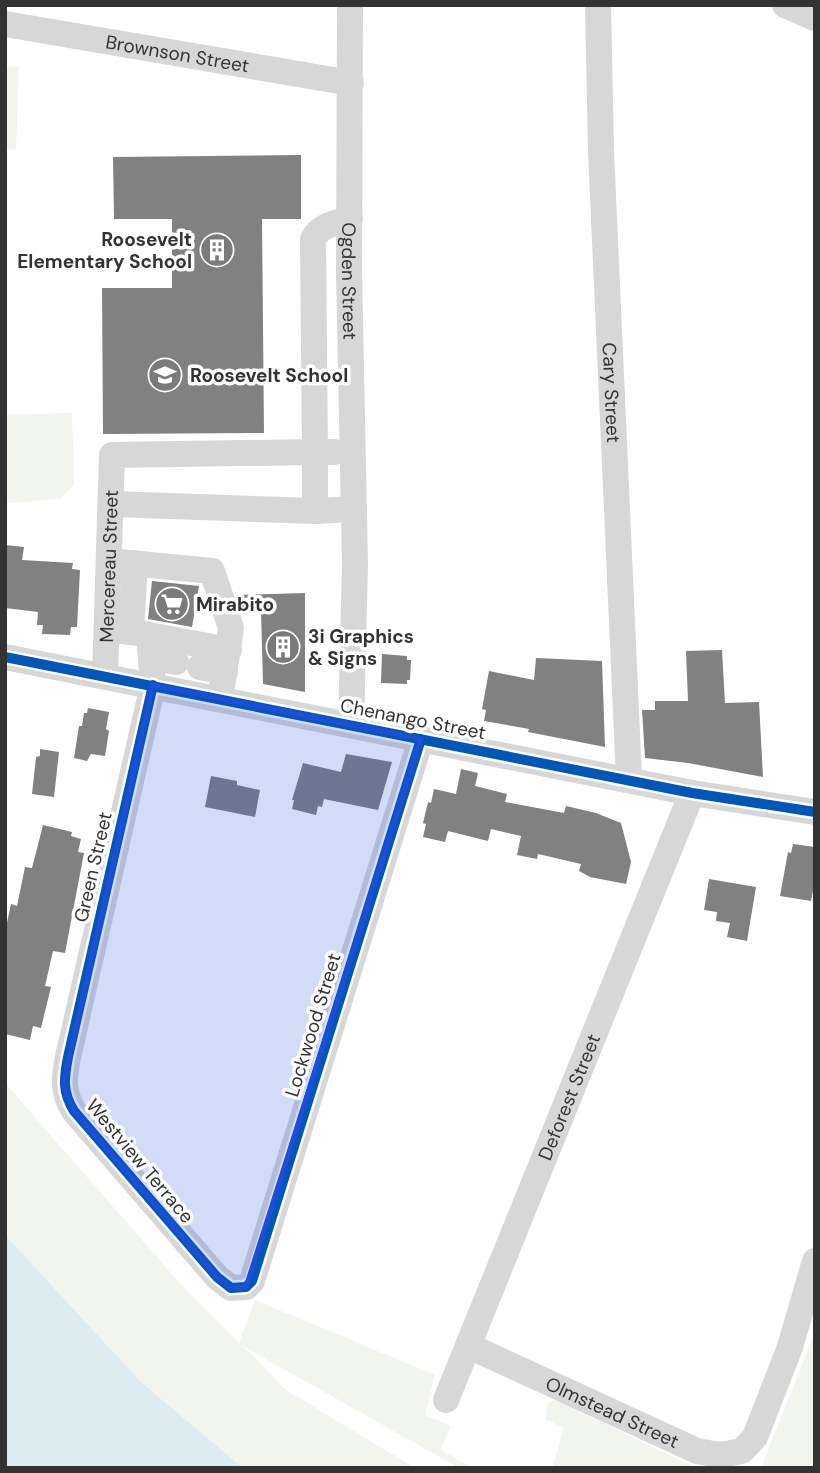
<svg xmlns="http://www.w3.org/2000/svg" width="820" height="1473" viewBox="0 0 820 1473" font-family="'DM Sans',sans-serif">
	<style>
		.green { fill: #f1f5ed }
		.water { fill: #ddebf3 }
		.building { fill: #818181 }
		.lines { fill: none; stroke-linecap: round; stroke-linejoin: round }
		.minor { stroke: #d7d7d7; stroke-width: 26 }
		.cycleway-casing { stroke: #fff; stroke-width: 15 }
		.cycleway { stroke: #0057b8; stroke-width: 10 }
		.marked { fill: #1d4ed8; fill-opacity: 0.2; stroke: #1d4ed8; stroke-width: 5; stroke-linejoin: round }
		.labels { text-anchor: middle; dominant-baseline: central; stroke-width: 7; stroke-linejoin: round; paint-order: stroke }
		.street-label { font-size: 19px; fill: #333; stroke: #fff }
		.poi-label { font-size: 19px; font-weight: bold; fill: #333; stroke: #fff; text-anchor: start }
	</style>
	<rect width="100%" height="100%" fill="#fff"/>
	<path class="green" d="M5 66 19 67 16 149 5 150Z
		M72 413 74 484 61 499 5 503V415Z
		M5 1083 184 1288 239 1343 255 1300 435 1375 425 1415 451 1426 440 1450 474 1468H459L243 1346 286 1390 415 1468H243L142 1383 5 1235Z
		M815 1332V1468H761Z
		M556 1400 690 1465 692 1468H552L564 1428 545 1419 548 1403Z"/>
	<path class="water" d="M5 1235 142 1383 243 1468H5Z"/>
	<path class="building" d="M301 155V219H262L264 433 103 434 102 288H172V219H114L113 157Z
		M5 545 24 547 22 560 73 563 72 569 80 570 77 627H71L70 635 42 634 43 625H37L38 612 5 608Z
		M152 581 199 586 192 627 148 619Z
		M305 593V692L263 684 261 610H242L236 595Z
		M722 650 725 703 759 702 763 777 688 763 645 758 642 710H655V701H688L686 651Z
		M382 654 407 656V660H411L410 680H407V684L381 683Z
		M536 658 602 661 605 747 528 732 529 729 484 721 486 710 482 709 489 671 534 680Z
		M88 708 109 712 106 729 109 731 105 756 91 754 87 761 74 758 79 726H82L84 713H87Z
		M40 749 59 752 54 797 32 794 36 757 40 756Z
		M346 754 392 762 378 810 324 799 322 807 318 806 316 815 292 809 294 800H292L303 763 341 772Z
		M461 769 478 773 475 786 507 794 505 802 564 813 566 806 596 813 621 823 631 862 626 884 590 877 579 871 581 864 538 854 537 859 517 855 521 836 491 829 488 841 448 831 445 842 423 837 426 824 423 823 428 802 431 803 434 789 456 794Z
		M211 776 237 781V785L260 790 255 817 205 807Z
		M43 825 72 832 71 836 81 839 78 852 84 853 65 953 53 951 45 986 51 987 41 1028 33 1026 30 1040 5 1034V932L11 904 17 906 25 867 32 868Z
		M793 844 815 847V881L811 901 780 896 788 852 791 853Z
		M709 879 756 887 747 941 727 937 730 923 716 921 717 912 704 910Z"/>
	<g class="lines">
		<g class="minor">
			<path id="s1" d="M350 5 349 271 355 564 351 725"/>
			<path id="s2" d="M598 5 601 151 629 779"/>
			<path d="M785 5 815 18"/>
			<path id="s3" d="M5 24 351 83"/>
			<path d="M334 452H315V511L354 509"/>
			<path d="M111 504 315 511"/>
			<path d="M109 561 212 571 231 628 220 699"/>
			<path d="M114 630 131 632 135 563"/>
			<path d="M131 632 149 635 153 685 68 1057C64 1078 62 1092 74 1111L217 1277 231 1288 246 1287 252 1281 421 739"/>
			<path d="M149 635 229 650"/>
			<path d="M5 657 692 793 815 812"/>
			<path d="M151 657 176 662"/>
			<path d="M200 667 225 672"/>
			<path id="s4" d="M105 676 112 455 315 452 313 239C320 225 336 223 350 219"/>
			<path id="s5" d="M469 1346 697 1451 720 1455 742 1451 755 1437 790 1347 815 1261"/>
			<path id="s6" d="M446 1400 692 793"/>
		</g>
		<g class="cycleway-casing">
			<path id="cycleway" d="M5 657 692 793 815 812
				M153 685 68 1057C64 1078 62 1092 74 1111L217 1277 231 1288 246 1287 252 1281 421 739"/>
		</g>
		<use href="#cycleway" class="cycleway"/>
	</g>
	<path class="marked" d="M153 685 421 739 246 1287 231 1288 217 1277 74 1111 63 1085Z"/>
	<defs>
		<g id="building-disc" transform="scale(1.75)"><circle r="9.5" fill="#7a7a7a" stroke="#fff"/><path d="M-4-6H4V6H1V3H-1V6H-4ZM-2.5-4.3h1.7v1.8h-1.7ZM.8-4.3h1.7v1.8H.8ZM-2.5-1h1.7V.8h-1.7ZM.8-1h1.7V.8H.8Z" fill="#fff"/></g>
		<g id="school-disc" transform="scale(1.75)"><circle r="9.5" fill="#7a7a7a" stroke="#fff"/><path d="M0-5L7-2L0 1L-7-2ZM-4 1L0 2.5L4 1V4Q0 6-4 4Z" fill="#fff"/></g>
		<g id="supermarket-disc" transform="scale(1.75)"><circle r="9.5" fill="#7a7a7a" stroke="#fff"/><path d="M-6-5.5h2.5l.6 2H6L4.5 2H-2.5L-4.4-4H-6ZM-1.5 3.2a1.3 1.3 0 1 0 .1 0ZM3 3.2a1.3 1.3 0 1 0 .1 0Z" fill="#fff"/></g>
	</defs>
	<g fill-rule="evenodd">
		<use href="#building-disc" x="217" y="250"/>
		<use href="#school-disc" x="165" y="375"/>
		<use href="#supermarket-disc" x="172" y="604"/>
		<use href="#building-disc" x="283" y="647"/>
	</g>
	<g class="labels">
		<g class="street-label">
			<text stroke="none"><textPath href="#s3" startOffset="175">Brownson Street</textPath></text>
			<text stroke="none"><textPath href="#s1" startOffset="276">Ogden Street</textPath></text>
			<text stroke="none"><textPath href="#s2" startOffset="388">Cary Street</textPath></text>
			<text stroke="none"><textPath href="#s4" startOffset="110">Mercereau Street</textPath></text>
			<text transform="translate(413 719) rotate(11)">Chenango Street</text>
			<text transform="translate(93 867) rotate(-77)">Green Street</text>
			<text transform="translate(313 1025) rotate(-73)">Lockwood Street</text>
			<text stroke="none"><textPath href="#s6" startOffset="327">Deforest Street</textPath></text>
			<text transform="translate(140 1161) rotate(50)">Westview Terrace</text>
			<text stroke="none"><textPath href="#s5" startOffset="158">Olmstead Street</textPath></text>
		</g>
		<g class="poi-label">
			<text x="192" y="239" text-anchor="end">Roosevelt<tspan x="192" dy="22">Elementary School</tspan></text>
			<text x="190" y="375">Roosevelt School</text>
			<text x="196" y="604">Mirabito</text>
			<text x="308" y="636">3i Graphics<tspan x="308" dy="22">&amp; Signs</tspan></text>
		</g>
	</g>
	<rect width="820" height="1473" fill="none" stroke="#333333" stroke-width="14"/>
</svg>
